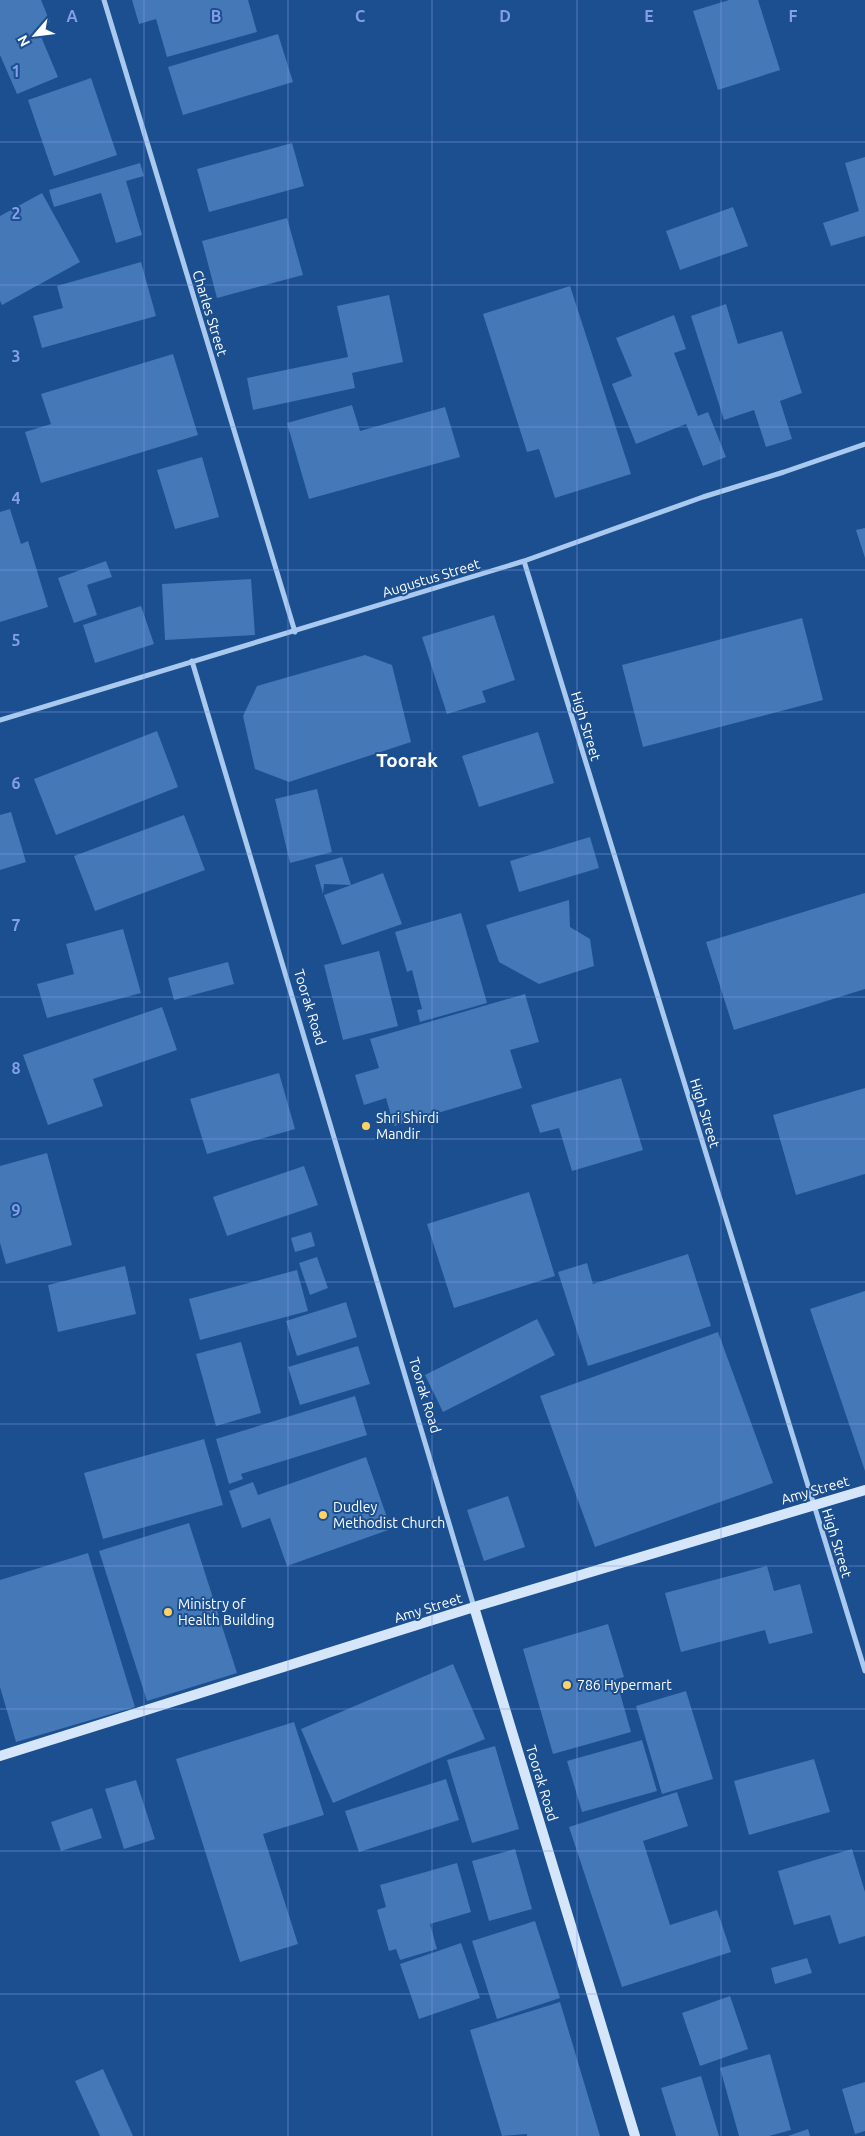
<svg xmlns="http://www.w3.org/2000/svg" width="865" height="2136" viewBox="0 0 865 2136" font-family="Ubuntu,sans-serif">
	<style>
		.building { fill: #4478b7 }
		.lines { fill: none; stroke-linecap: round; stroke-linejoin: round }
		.street { stroke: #a9c9ee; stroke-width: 5 }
		.secondary { stroke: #d6e6fa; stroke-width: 10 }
		.grid { fill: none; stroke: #839eea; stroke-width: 1; stroke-opacity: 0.55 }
		.poi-dot { fill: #ffd166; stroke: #1b4f8f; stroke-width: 2 }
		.labels { text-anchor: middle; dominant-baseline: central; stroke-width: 4; stroke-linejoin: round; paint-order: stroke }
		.street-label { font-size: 14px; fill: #fff; stroke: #1b4f8f }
		.poi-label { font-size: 14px; fill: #fff; stroke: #1b4f8f; text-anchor: start }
		.district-label { font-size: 19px; font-weight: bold; fill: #fff; stroke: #1b4f8f }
		.grid-label { font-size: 16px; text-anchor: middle; font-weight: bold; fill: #839eea; stroke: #1b4f8f; stroke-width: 4; stroke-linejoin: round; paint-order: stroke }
	</style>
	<rect width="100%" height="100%" fill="#1b4f8f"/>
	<path class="building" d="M0 0H41L50 22 37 27 58 77 17 94 0 55Z
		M132 0H248L257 32 167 57 156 19 139 24Z
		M729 0H758L780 70 718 90 693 11Z
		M278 34 293 82 183 115 168 67Z
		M91 78 117 155 54 176 28 100Z
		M292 143 304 186 209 212 197 169Z
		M865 157V236L831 246 823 223 859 211 845 163Z
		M140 163 144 176 126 181 142 235 116 243 101 193 54 207 49 190Z
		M42 193 80 262 2 305 0 301V216Z
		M733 207 748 246 680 270 666 231Z
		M287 218 303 275 217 298 202 241Z
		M141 262 156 316 42 348 33 316 63 308 57 286Z
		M570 286 631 474 555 498 539 449 527 452 483 314Z
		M389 295 403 362 352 373 355 388 253 410 247 378 348 357 337 306Z
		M726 304 738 344 782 331 802 393 780 401 792 439 766 447 754 410 724 420 691 316Z
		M674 315 686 349 674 353 698 416 708 412 726 457 703 466 686 424 636 444 612 384 632 376 616 338Z
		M173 354 198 435 41 483 25 432 51 424 41 394Z
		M352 405 360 431 445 407 460 457 309 499 287 423Z
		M202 457 219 517 175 529 157 470Z
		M10 509 21 544 28 541 48 607 0 622V512Z
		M865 528V558L856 530Z
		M106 561 112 577 87 585 97 615 74 623 58 578Z
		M251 579 255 635 165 640 162 584Z
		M141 606 154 644 95 663 83 625Z
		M494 615 515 680 482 691 486 702 447 714 422 637Z
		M802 618 823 700 643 747 622 665Z
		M365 655 392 665 411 742 289 782 255 769 243 716 257 686Z
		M157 731 178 787 56 835 34 779Z
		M538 732 554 783 479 807 462 756Z
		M317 789 332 852 290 863 275 799Z
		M11 812 26 862 0 870V815Z
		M184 815 205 870 95 911 74 856Z
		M590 837 599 868 519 892 510 861Z
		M342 857 351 885 383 873 402 924 342 945 324 895 351 885 324 884 323 894 315 865Z
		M865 893V989L734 1030 706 942Z
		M569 900 570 927 590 939 594 966 539 984 499 962 486 925Z
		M461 913 487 1003 420 1022 417 1010 422 1009 412 970 407 972 395 932Z
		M123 929 141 993 47 1018 37 984 74 974 66 944Z
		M379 951 398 1026 343 1040 324 965Z
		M228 962 234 984 174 1000 168 978Z
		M525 994 539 1042 510 1050 522 1088 394 1126 386 1098 364 1105 355 1075 379 1068 370 1039Z
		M162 1007 177 1050 93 1079 103 1106 48 1125 23 1055Z
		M279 1073 295 1129 207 1154 190 1099Z
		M621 1078 643 1150 572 1171 559 1128 540 1133 531 1105Z
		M865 1088V1174L796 1195 773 1115Z
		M47 1153 72 1245 6 1264 0 1243V1166Z
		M304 1166 318 1205 227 1236 213 1197Z
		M529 1192 555 1276 454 1308 427 1224Z
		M311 1232 315 1246 295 1252 291 1238Z
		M688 1254 711 1326 588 1366 558 1272 587 1263 593 1284Z
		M317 1257 328 1288 310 1295 299 1263Z
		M125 1266 136 1314 58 1332 48 1285Z
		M297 1270 308 1311 200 1340 189 1299Z
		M865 1291V1471L810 1309Z
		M346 1302 357 1337 297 1356 286 1321Z
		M537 1319 555 1355 443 1412 425 1375Z
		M718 1332 773 1483 595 1547 540 1396Z
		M241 1342 261 1413 216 1426 196 1354Z
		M358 1346 370 1384 300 1405 288 1367Z
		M355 1396 367 1435 241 1474 243 1479 229 1484 216 1439Z
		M204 1439 223 1505 103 1539 84 1473Z
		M366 1457 391 1529 287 1566 270 1518 242 1528 229 1491 253 1482 258 1495Z
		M508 1496 525 1547 484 1561 467 1510Z
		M189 1523 237 1673 147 1701 99 1551Z
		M88 1553 135 1707 16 1742 0 1687V1580Z
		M767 1566 774 1591 800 1584 813 1633 769 1644 765 1630 681 1652 665 1593Z
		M608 1624 624 1677 616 1679 631 1732 553 1754 523 1649Z
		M453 1664 485 1739 333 1803 301 1729Z
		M686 1691 713 1779 662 1794 636 1706Z
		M294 1722 324 1815 263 1834 298 1944 240 1962 176 1759Z
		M642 1740 657 1791 582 1812 567 1761Z
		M495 1746 519 1829 472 1843 447 1760Z
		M814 1759 830 1812 749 1835 734 1781Z
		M446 1779 459 1820 359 1852 345 1811Z
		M136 1780 155 1839 124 1849 105 1789Z
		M677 1792 688 1826 643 1841 670 1925 717 1910 731 1952 622 1987 569 1827Z
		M92 1808 102 1838 61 1851 51 1822Z
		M515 1849 532 1909 489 1921 472 1861Z
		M852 1849 865 1892V1936L839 1944 830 1915 794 1925 778 1871Z
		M457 1863 471 1912 430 1924 437 1949 400 1960 396 1949 389 1951 377 1910 386 1907 380 1885Z
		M535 1921 560 1998 497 2019 472 1941Z
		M461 1943 480 1998 419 2019 400 1964Z
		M807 1958 812 1973 775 1984 771 1968Z
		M730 1996 748 2049 700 2066 682 2013Z
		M560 2002 600 2136H527V2134L502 2136 470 2030Z
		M770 2054 791 2130 769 2136H739L720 2068Z
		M103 2069 133 2136H100L75 2081Z
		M701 2076 719 2136H676L661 2088Z
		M865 2082V2131L855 2134 842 2089Z
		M808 2129 810 2136H788Z"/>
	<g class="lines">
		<path class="street" d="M104 0 295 632
			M524 561 865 1671
			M192 661 474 1607
			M0 720 524 561 703 497 784 472 865 444"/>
		<path class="secondary" d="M474 1607 635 2136
			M0 1756 474 1607 865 1490"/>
	</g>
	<path class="grid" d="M144 0V2136M288 0V2136M432 0V2136M577 0V2136M721 0V2136M0 142H865M0 285H865M0 427H865M0 570H865M0 712H865M0 854H865M0 997H865M0 1139H865M0 1282H865M0 1424H865M0 1566H865M0 1709H865M0 1851H865M0 1994H865"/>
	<g class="poi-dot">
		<circle cx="366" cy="1126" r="5"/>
		<circle cx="323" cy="1515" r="5"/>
		<circle cx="168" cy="1612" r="5"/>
		<circle cx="567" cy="1685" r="5"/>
	</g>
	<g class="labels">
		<g class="street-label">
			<text transform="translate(210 313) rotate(73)">Charles Street</text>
			<text transform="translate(431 578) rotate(-17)">Augustus Street</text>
			<text transform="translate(586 726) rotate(73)">High Street</text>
			<text transform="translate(310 1007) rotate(73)">Toorak Road</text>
			<text transform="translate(705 1113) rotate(73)">High Street</text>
			<text transform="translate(425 1395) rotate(73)">Toorak Road</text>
			<text transform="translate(815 1490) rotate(-16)">Amy Street</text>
			<text transform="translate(837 1543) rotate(73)">High Street</text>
			<text transform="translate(428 1608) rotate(-17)">Amy Street</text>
			<text transform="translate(542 1783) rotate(73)">Toorak Road</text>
		</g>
		<g class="poi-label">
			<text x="376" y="1118">Shri Shirdi<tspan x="376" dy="16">Mandir</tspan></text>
			<text x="333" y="1507">Dudley<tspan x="333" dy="16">Methodist Church</tspan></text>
			<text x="178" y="1604">Ministry of<tspan x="178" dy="16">Health Building</tspan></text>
			<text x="577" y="1685">786 Hypermart</text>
		</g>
		<g class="district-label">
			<text x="407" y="760">Toorak</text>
		</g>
	</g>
	<g class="grid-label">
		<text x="72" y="22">A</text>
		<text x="216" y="22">B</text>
		<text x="360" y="22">C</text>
		<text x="505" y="22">D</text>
		<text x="649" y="22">E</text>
		<text x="793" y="22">F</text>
		<text x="16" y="77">1</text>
		<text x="16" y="219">2</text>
		<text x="16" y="362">3</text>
		<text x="16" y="504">4</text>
		<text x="16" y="646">5</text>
		<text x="16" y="789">6</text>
		<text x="16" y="931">7</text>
		<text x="16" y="1074">8</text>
		<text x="16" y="1216">9</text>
	</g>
	<g transform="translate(35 35) rotate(242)" stroke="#1b4f8f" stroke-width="4" paint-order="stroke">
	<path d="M0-4L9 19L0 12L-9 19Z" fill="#ffffff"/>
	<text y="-8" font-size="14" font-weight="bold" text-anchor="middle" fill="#ffffff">N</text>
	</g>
</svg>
